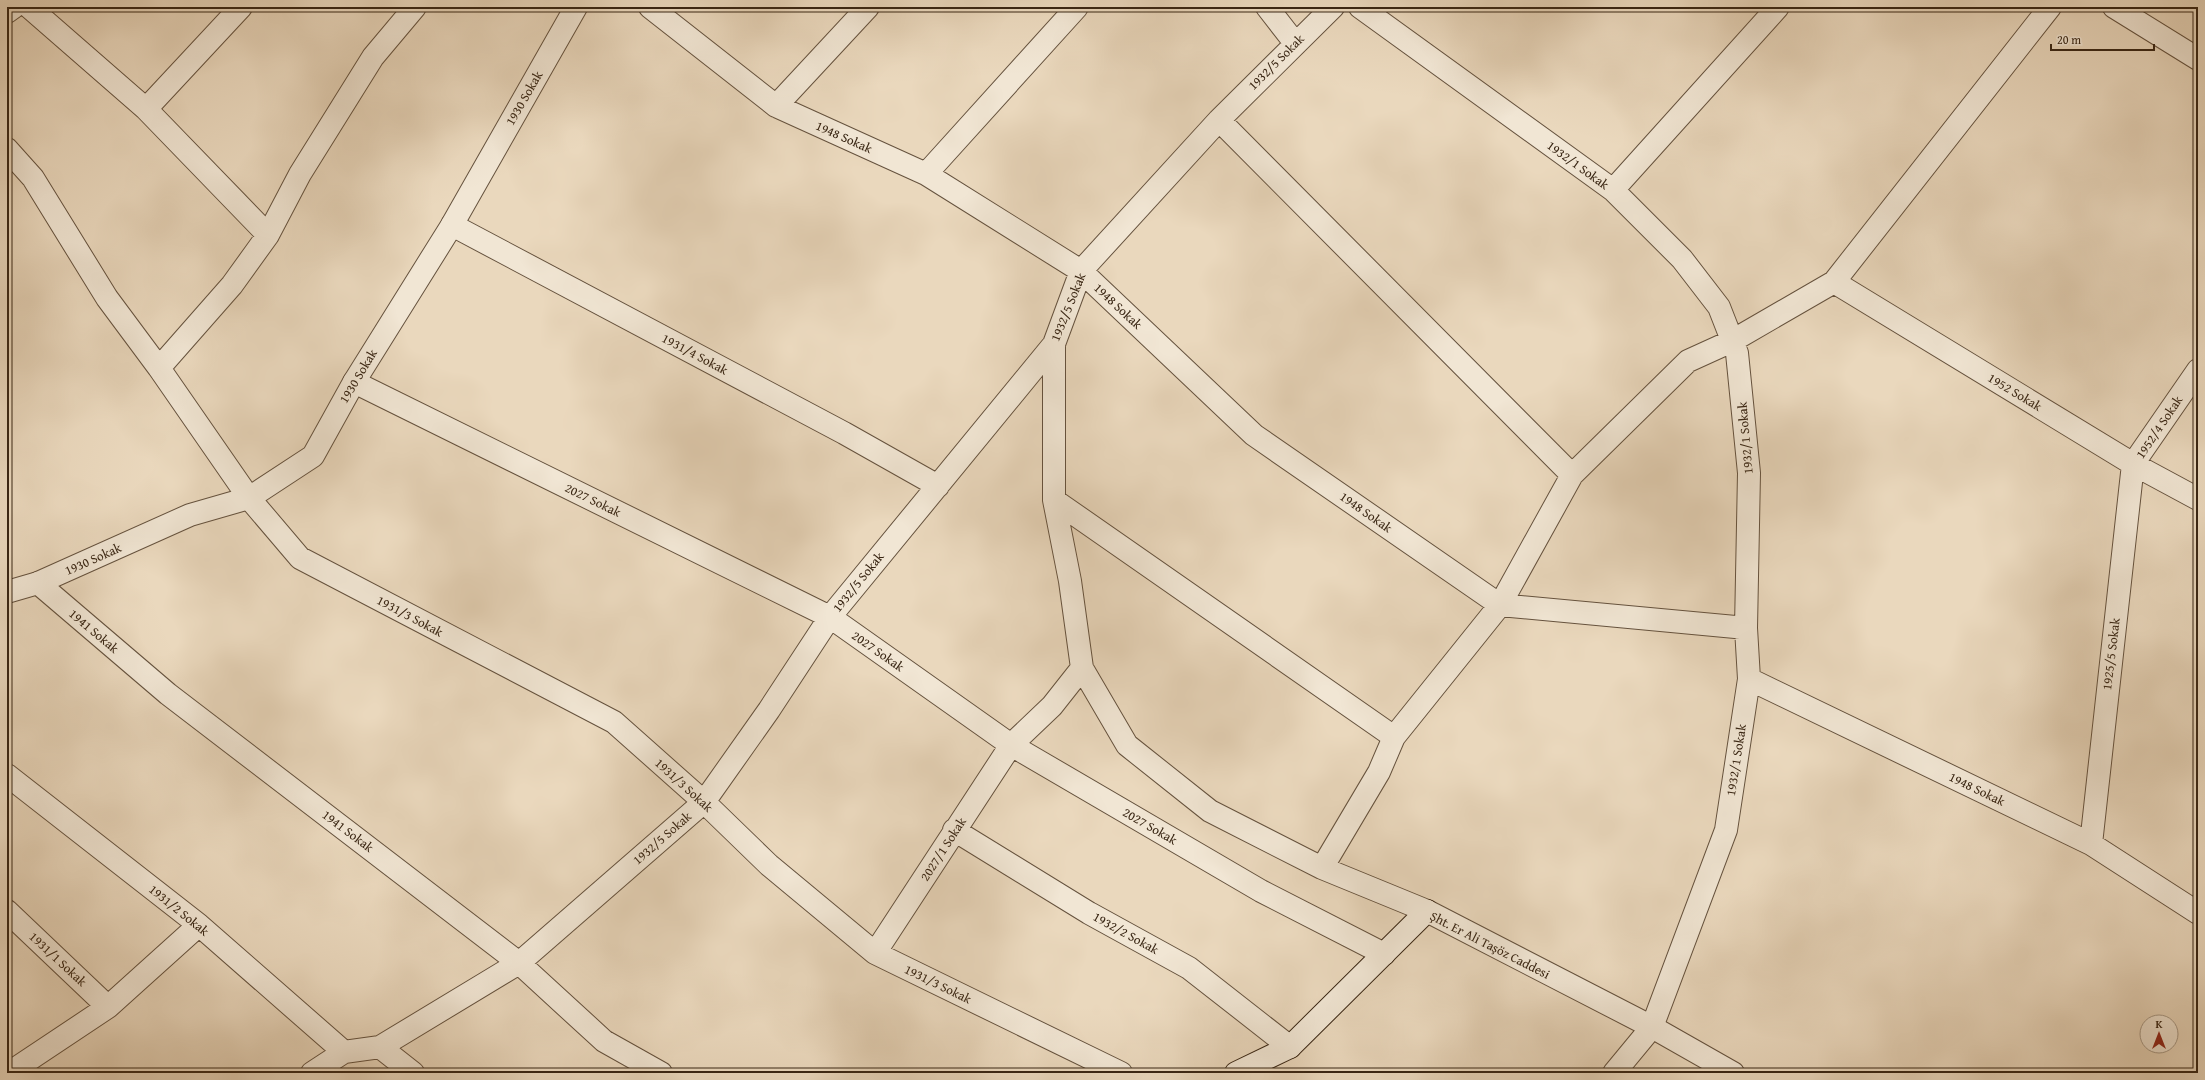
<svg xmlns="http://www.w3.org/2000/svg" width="2205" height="1080" viewBox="0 0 2205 1080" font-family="'Gentium Book Plus',serif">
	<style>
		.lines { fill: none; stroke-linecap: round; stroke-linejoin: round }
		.minor-casing { stroke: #65523e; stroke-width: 24 }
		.tertiary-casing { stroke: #65523e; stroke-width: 24 }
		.secondary-casing { stroke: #392614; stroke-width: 24 }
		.minor { stroke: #f1e6d4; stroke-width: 22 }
		.tertiary { stroke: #f1e6d4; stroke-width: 22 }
		.secondary { stroke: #f1e6d4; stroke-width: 22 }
		.labels { text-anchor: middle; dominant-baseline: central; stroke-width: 3.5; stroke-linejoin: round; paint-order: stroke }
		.street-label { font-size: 13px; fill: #392614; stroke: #f1e6d4 }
	</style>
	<rect width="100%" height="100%" fill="#ead8bd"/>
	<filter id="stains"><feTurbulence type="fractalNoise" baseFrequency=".005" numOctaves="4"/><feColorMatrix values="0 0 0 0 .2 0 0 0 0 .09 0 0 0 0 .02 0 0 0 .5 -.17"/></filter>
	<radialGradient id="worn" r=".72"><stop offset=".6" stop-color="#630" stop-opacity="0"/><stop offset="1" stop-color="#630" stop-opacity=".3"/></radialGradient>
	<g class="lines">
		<g class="minor-casing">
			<path id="minor" d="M29 7 146 109 268 235
				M650 7 776 106 926 174 1081 271 1254 435 1500 605 1746 628
				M1267 7 1295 43
				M1360 7 1613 190 1682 259 1719 307 1737 353 1749 473 1746 628 1749 679 1726 830 1652 1027 1614 1073
				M2114 7 2198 59
				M7 12 14 7
				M776 106 868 7
				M146 109 241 7
				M1219 120 1572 475
				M7 149 33 178 107 298 159 368 249 498 300 558 614 722 704 802 769 865 875 953 1121 1073
				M926 174 1077 7
				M1613 190 1778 7
				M452 225 844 433 938 486
				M1834 282 2133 464 2198 499
				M1054 344V500L1070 581 1082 668 1127 745 1210 811 1322 868 1427 911
				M159 368 232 285 268 235 300 174 373 57 415 7
				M354 382 830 617 1011 745 1261 891 1384 954
				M1054 500 1394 737
				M38 583 168 694 519 963 604 1041 661 1073
				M1749 679 2091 844 2198 913
				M7 775 199 925 344 1052
				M954 830 1089 913 1189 968 1290 1047
				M2091 844 2133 464 2198 370
				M1322 868 1379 772 1394 737 1500 605 1572 475 1688 361 1732 341 1834 282 2050 7
				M7 911 108 1007
				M875 953 1011 745 1052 706 1082 668
				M380 1047 413 1073
				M9 1073 108 1007 199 925
				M312 1073 344 1052 380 1047 519 963 704 802 769 710 830 617 1054 344 1081 271 1219 120 1333 7"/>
		</g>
		<g class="tertiary-casing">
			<path id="tertiary" d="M7 592 38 583 190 515 249 498 313 456 354 382 452 225 576 7
				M1427 911 1652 1027 1733 1073"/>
		</g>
		<g class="secondary-casing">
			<path id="secondary" d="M1236 1073 1290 1047 1427 911"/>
		</g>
		<use href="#minor" class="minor"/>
		<use href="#tertiary" class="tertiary"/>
		<use href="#secondary" class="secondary"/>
	</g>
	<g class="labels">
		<g class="street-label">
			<text transform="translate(1276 62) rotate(-45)">1932/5 Sokak</text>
			<text transform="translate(524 98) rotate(-60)">1930 Sokak</text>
			<text transform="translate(844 137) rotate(24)">1948 Sokak</text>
			<text transform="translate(1578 165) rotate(36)">1932/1 Sokak</text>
			<text transform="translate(1118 306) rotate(43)">1948 Sokak</text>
			<text transform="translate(1068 307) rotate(-68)">1932/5 Sokak</text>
			<text transform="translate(695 354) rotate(28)">1931/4 Sokak</text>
			<text transform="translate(358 376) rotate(-59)">1930 Sokak</text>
			<text transform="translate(2015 392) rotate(31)">1952 Sokak</text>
			<text transform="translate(2159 427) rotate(-56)">1952/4 Sokak</text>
			<text transform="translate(1745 438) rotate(-95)">1932/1 Sokak</text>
			<text transform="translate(593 500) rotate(26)">2027 Sokak</text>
			<text transform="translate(1366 512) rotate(35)">1948 Sokak</text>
			<text transform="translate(93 559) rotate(-24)">1930 Sokak</text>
			<text transform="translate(858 582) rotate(-51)">1932/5 Sokak</text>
			<text transform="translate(410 616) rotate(28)">1931/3 Sokak</text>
			<text transform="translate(94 631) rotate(40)">1941 Sokak</text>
			<text transform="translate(878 651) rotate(35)">2027 Sokak</text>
			<text transform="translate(2111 654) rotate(-83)">1925/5 Sokak</text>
			<text transform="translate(1736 760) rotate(-81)">1932/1 Sokak</text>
			<text transform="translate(684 785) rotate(42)">1931/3 Sokak</text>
			<text transform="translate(1977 789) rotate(26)">1948 Sokak</text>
			<text transform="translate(1150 826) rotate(30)">2027 Sokak</text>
			<text transform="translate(348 831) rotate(37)">1941 Sokak</text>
			<text transform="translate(662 838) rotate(-41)">1932/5 Sokak</text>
			<text transform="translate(943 849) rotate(-57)">2027/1 Sokak</text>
			<text transform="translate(179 910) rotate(39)">1931/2 Sokak</text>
			<text transform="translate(1126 933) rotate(29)">1932/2 Sokak</text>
			<text transform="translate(1490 945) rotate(27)">Şht. Er Ali Taşöz Caddesi</text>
			<text transform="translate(58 959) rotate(43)">1931/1 Sokak</text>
			<text transform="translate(938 984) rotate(26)">1931/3 Sokak</text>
		</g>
	</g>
	<rect width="2205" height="1080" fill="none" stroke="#ead8bd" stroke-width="24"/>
	<rect x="8" y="8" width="2189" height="1064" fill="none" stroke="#392614" stroke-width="2"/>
	<rect x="12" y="12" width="2181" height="1056" fill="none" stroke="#392614"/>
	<g transform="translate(2159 1034)"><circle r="19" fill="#f1e6d4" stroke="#a79987"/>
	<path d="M0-3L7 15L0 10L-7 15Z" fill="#8f2418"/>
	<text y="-6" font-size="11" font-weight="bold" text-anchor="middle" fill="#392614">K</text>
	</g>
	<path d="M2051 44v6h103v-6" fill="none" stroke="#392614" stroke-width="2"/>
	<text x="2057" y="44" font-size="12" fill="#392614" stroke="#f1e6d4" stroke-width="3" paint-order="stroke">20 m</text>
	<rect width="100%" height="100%" filter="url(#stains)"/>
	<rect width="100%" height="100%" fill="url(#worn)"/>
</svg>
